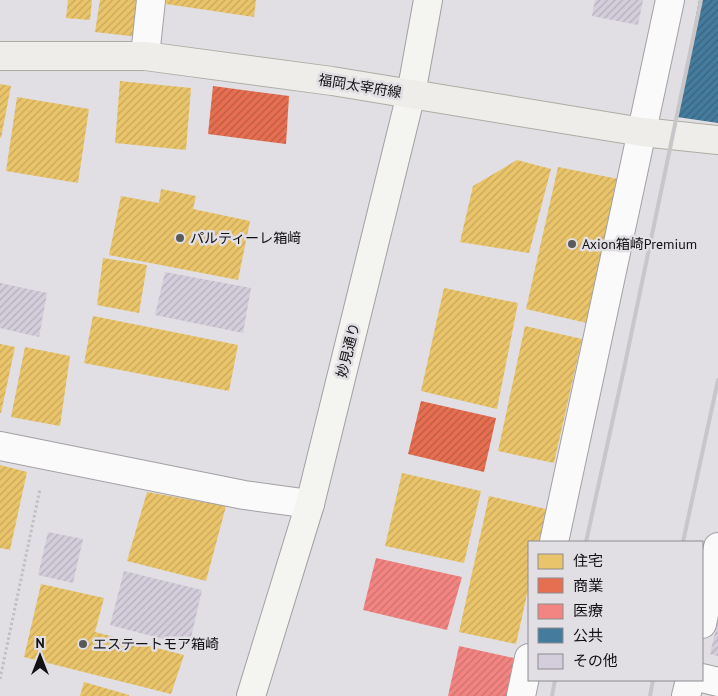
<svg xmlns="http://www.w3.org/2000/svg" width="718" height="696" viewBox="0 0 718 696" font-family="'PT Sans','Noto Sans JP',sans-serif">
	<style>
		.homes { fill: url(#homes-hatch) }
		.shops { fill: url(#shops-hatch) }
		.health { fill: url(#health-hatch) }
		.public { fill: url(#public-hatch) }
		.building { fill: url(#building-hatch) }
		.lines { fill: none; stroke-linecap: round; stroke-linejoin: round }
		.minor-casing { stroke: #a2a0a3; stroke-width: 30 }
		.secondary-casing { stroke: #a2a0a3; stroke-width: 30 }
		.primary-casing { stroke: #adada5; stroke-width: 30 }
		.path { stroke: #c0c0c0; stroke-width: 3; stroke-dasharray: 2.5 2.5; stroke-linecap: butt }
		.minor { stroke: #fafafb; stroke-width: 28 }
		.secondary { stroke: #f4f4f1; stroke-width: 28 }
		.primary { stroke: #eeede9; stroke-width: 28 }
		.rail { stroke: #c8c6c8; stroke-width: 4 }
		.poi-dot { fill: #5a595c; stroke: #e1dee4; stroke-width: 2 }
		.labels { text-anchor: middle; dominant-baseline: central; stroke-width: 5; stroke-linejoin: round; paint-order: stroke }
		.street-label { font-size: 14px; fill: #121113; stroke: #e1dee4 }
		.poi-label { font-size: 14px; fill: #121113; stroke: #e1dee4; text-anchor: start }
	</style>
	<defs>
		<pattern id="homes-hatch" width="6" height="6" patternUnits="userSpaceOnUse" patternTransform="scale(1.25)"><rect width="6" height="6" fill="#e9c46a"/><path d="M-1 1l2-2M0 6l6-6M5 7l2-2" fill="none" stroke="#c7a75b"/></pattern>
		<pattern id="shops-hatch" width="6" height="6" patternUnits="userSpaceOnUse" patternTransform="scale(1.25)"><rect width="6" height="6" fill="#e76f51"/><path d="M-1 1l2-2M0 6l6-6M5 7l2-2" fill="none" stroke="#ba5a42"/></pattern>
		<pattern id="health-hatch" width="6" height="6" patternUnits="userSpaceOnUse" patternTransform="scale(1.25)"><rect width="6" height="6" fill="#f28482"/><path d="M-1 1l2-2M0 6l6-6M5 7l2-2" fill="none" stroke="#ce716f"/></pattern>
		<pattern id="public-hatch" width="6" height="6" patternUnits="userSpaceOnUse" patternTransform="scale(1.25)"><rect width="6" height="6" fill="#457b9d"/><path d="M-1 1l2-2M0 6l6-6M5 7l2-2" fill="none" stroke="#38637f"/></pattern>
		<pattern id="building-hatch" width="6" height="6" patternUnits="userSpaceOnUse" patternTransform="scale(1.25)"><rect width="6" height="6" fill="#d4cddb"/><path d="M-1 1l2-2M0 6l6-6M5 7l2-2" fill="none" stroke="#b5afbb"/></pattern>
	</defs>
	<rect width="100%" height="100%" fill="#e1dfe3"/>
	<path class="homes" d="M68 0H92L90 20 66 18Z
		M100 0H144L139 37 95 32Z
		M166 0H256L254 17 166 4Z
		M120 81 191 88 186 150 115 143Z
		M0 84 11 86 1 138 0 137Z
		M17 97 89 109 78 183 6 171Z
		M517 160 551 169 529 253 460 242 473 186Z
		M558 167 618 179 587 323 526 309Z
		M161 189 196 196 193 209 250 221 238 280 109 255 121 196 159 203Z
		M103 258 147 265 139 313 97 305Z
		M444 288 518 303 497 409 421 391Z
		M93 316 238 345 229 391 84 363Z
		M525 326 582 339 554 463 498 451Z
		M0 344 15 347 1 413H0Z
		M25 347 70 356 60 426 11 417Z
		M0 465 27 472 10 550 0 548Z
		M402 473 481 491 464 563 385 546Z
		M147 492 226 506 206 581 127 561Z
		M489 496 546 509 539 542H529V585L516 644 459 632Z
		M41 584 104 598 95 632 184 655 171 694 24 657Z
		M84 682 129 695V696H80Z"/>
	<path class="shops" d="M213 86 289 96 286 144 208 134Z
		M421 401 496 418 484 472 408 454Z"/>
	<path class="health" d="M376 558 462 577 447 630 363 610Z
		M459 646 514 658 507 696H448Z"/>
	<path class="public" d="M699 0H718V123L677 117Z"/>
	<path class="building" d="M595 0H643L638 25 592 16Z
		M165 272 251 288 243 333 155 315Z
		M0 283 47 293 39 337 0 328Z
		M48 532 83 539 73 583 38 575Z
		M124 571 202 590 189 646 110 625Z
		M718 621V656L710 654Z"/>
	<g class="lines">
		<g class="minor-casing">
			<path id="minor" d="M145 56 151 0
				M0 446 244 495 310 504
				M554 542 670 0
				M702 624 718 547
				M702 678 718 682
				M521 696 529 658
				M686 696 690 680"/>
		</g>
		<g class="secondary-casing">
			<path id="secondary" d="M251 696 310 504 411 94 428 0"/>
		</g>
		<g class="primary-casing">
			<path id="primary" d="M0 56H145L332 81 642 132 718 140"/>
		</g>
		<path class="path" d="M0 679 40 489"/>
		<use href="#minor" class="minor"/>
		<use href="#secondary" class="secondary"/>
		<use href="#primary" class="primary"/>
		<path class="rail" d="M586 542 625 364 701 0
			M683 542 718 380
			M552 696 555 680
			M650 696 653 680"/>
	</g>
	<g class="poi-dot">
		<circle cx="180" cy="238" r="5"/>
		<circle cx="572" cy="244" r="5"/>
		<circle cx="83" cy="644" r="5"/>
	</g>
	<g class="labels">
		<g class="street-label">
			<text transform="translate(360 86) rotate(9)">福岡太宰府線</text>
			<text transform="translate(348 350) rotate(-76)">妙見通り</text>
		</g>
		<g class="poi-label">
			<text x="190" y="238">パルティーレ箱﨑</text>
			<text x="582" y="244">Axion箱崎Premium</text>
			<text x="93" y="644">エステートモア箱崎</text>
		</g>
	</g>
	<rect x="528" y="541" width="175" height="140" fill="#e1dee4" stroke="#8e8c90"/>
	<rect x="538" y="554" width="25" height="15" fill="#e9c46a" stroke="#8e8c90"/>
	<text x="573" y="566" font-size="15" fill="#121113">住宅</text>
	<rect x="538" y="578" width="25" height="15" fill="#e76f51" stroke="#8e8c90"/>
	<text x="573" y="591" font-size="15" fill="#121113">商業</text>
	<rect x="538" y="604" width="25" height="15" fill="#f28482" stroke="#8e8c90"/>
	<text x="573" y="616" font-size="15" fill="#121113">医療</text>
	<rect x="538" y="628" width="25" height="15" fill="#457b9d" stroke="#8e8c90"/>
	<text x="573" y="641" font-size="15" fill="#121113">公共</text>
	<rect x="538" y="654" width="25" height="15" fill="#d4cddb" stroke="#8e8c90"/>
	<text x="573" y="666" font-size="15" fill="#121113">その他</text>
	<g transform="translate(40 656)" stroke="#e1dee4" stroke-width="4" paint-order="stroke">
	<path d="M0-4L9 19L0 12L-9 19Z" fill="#121113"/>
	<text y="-8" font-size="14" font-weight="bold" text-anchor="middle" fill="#121113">N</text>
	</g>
</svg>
